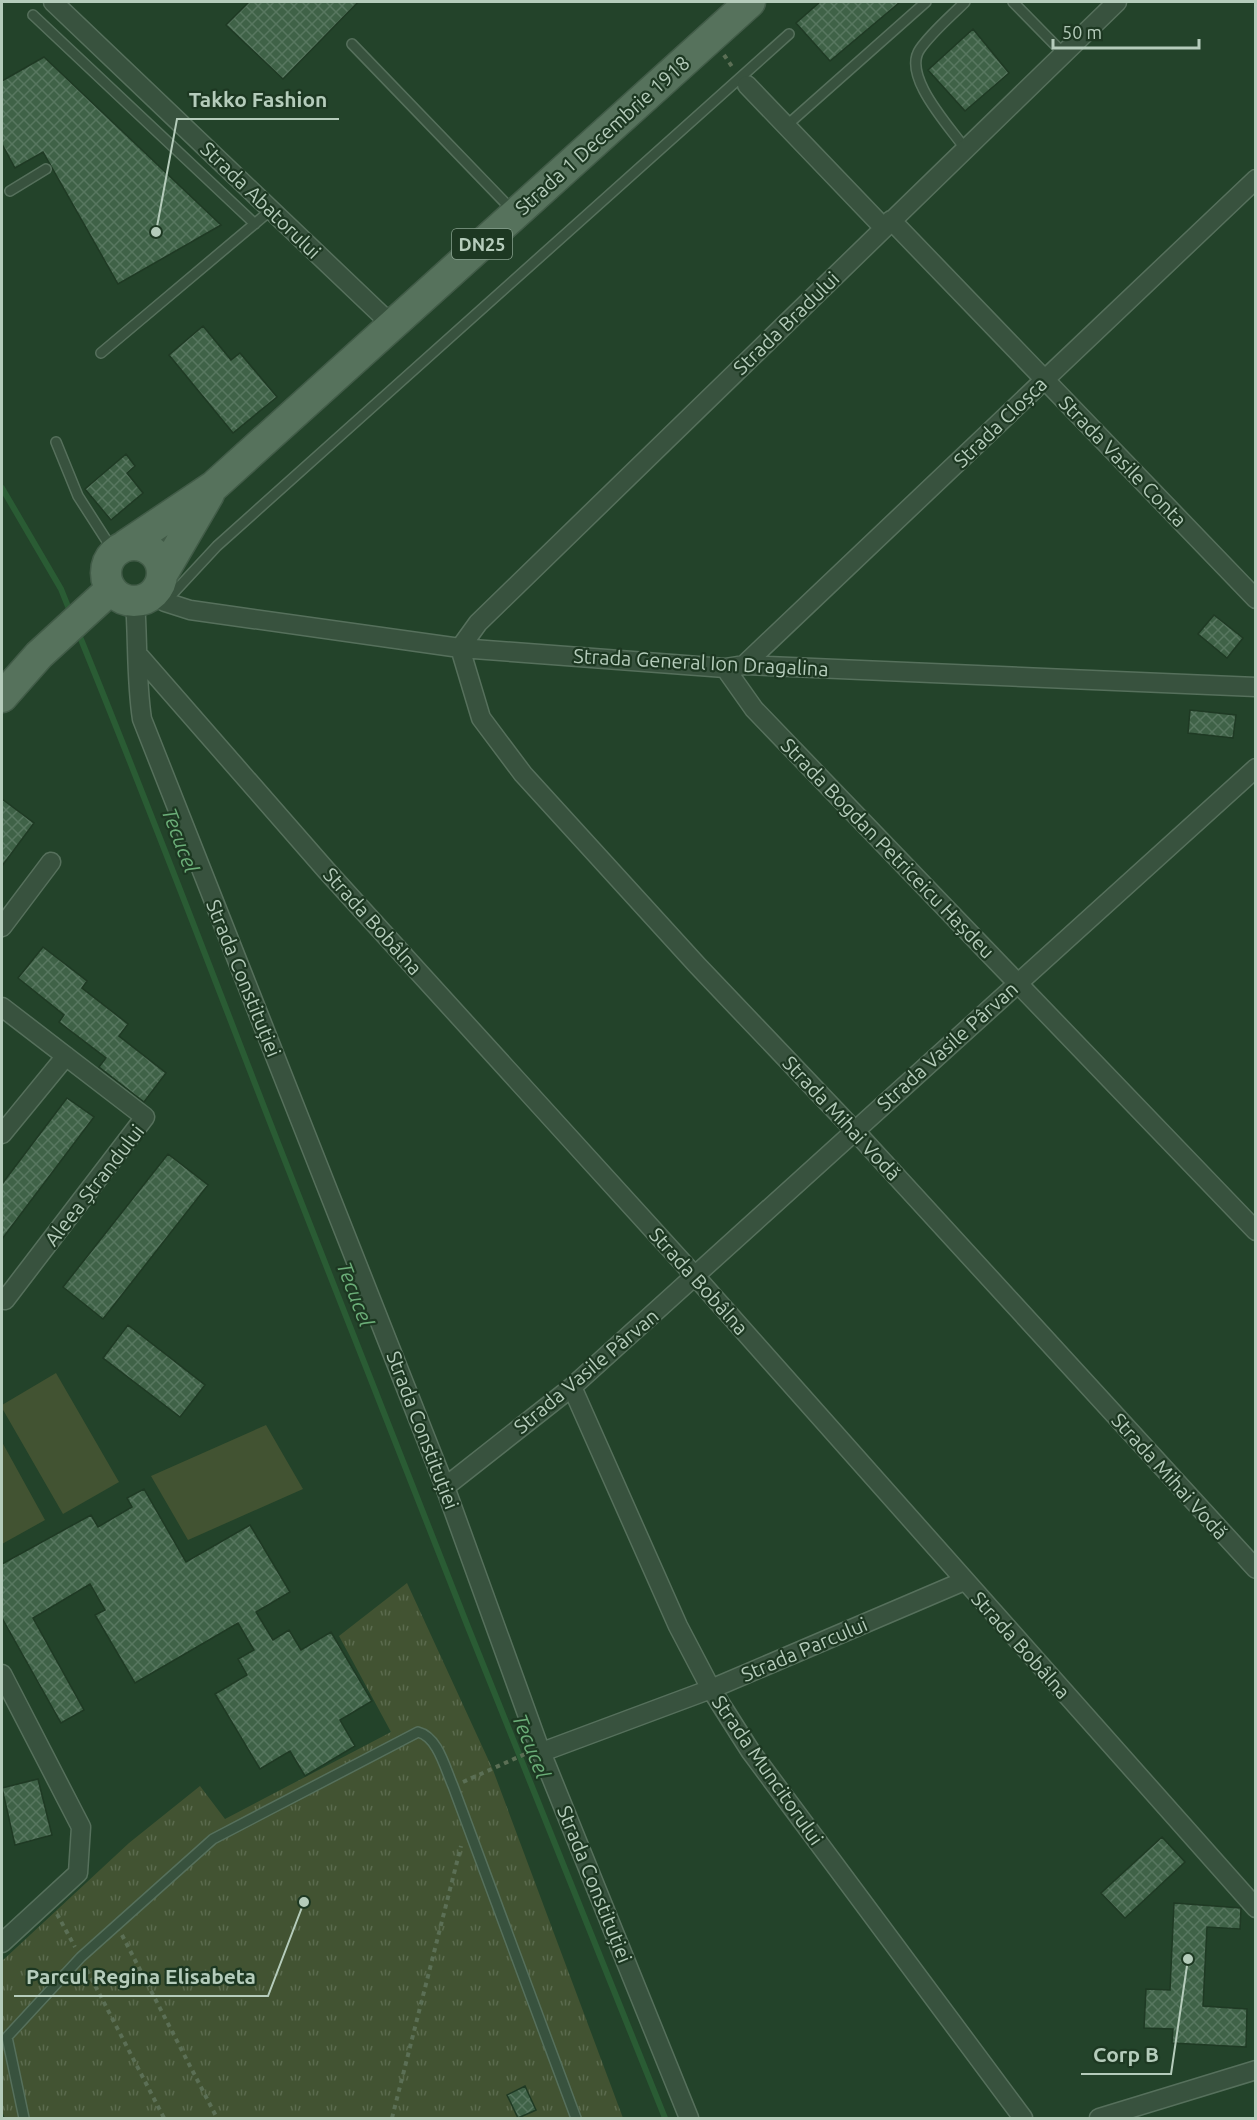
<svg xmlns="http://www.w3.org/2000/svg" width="1257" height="2120" viewBox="0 0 1257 2120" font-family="Ubuntu,sans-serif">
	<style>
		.park { fill: url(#park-tufts) }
		.pitch { fill: #425332 }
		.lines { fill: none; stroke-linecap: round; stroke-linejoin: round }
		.stream { stroke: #2a5c34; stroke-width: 6 }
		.building { fill: url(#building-cross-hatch); stroke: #1f3a24; stroke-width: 1.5 }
		.lane-casing { stroke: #56705c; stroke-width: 12 }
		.street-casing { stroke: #56705c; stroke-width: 21 }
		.primary-casing { stroke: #425c48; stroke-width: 33 }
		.path { stroke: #5b6f55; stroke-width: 4; stroke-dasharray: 4.5 4.5; stroke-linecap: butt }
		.lane { stroke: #38523e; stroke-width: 9 }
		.street { stroke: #38523e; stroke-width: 18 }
		.primary { stroke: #56725c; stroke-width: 30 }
		.labels { text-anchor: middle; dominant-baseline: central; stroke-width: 4.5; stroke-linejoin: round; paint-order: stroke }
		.shield { fill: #1d3822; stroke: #87a08d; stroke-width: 1.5 }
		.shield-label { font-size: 18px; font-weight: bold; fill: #b5ccbb }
		.street-label { font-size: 20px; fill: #b5ccbb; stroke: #1d3822 }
		.water-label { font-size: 21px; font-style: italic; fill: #6bae78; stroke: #1d3822 }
		.leader { fill: none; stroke: #b5ccbb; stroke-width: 2 }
		.callout-dot { fill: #b5ccbb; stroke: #1d3822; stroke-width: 2 }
		.callout-label { font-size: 21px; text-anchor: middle; font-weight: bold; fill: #b5ccbb; stroke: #1d3822; stroke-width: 4.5; stroke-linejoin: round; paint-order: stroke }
	</style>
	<defs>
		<pattern id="park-tufts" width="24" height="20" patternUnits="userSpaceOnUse" patternTransform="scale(1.5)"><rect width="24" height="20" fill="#425332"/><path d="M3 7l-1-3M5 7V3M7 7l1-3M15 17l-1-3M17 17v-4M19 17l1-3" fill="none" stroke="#5b6b4e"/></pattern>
		<pattern id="building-cross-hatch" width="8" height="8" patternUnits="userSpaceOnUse" patternTransform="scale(1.5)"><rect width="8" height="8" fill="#3f6247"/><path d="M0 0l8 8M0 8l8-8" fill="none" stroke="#587760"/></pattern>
	</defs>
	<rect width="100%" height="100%" fill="#23432a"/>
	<path class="park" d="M407 1583 493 1770 623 2118H5L2 2111V1961L129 1843 200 1786 225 1819 391 1732 339 1636Z"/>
	<path class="pitch" d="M56 1373 119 1482 63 1514 2 1408V1405Z
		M266 1425 303 1489 188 1540 151 1476Z
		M2 1442 45 1520 2 1544Z"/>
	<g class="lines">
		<path class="stream" d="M2 488 61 589 71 614
			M78 632C148 803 213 976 280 1148 406 1472 534 1796 665 2118"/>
	</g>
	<path class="building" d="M249 2H358L283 79 226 25Z
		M820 2H900L830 61 796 23Z
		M973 29 1009 73 965 111 928 70Z
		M44 57 221 225 118 284 43 152 15 168 2 144V81Z
		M203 326 231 360 240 353 277 397 233 433 169 355Z
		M126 454 135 466 127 473 143 493 111 520 85 489Z
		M1214 615 1243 638 1227 658 1198 634Z
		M1190 710 1236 715 1233 738 1188 733Z
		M2 799 34 823 2 866Z
		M43 947 87 981 82 988 128 1024 119 1036 166 1073 144 1102 99 1067 106 1058 59 1022 64 1015 18 978Z
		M67 1098 94 1117 2 1239V1184Z
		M168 1154 208 1185 103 1319 63 1287Z
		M128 1325 205 1385 180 1417 103 1358Z
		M144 1489 186 1562 250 1525 290 1592 256 1612 273 1640 289 1630 301 1650 331 1632 372 1701 340 1720 355 1746 305 1776 290 1751 260 1769 215 1694 247 1675 238 1659 254 1650 238 1623 135 1683 95 1615 105 1610 90 1584 33 1618 84 1710 61 1723 2 1618V1564L91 1515 98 1527 132 1507 127 1498Z
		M38 1779 52 1835 15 1845 2 1788Z
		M1162 1837 1185 1862 1125 1918 1101 1893Z
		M1174 1903 1241 1908 1240 1929 1207 1927 1203 2006 1247 2009 1246 2047 1172 2043 1173 2029 1144 2028 1146 1989 1170 1990Z
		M525 2086 536 2110 518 2118 507 2095Z"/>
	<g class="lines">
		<g class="lane-casing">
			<path id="lane" d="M965 2C950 17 932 32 920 49 901 76 951 128 966 150
				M1013 2 1064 54
				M33 15 255 224
				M352 44 514 212
				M786 126 926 2
				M10 191 46 169
				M101 353 271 210
				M56 442 78 496 114 552
				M165 602 217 546 789 34
				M24 2118 7 2037 81 1957 213 1839 418 1732C438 1737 445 1768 453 1786L576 2118"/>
		</g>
		<g class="street-casing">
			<path id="street" d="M53 2 392 325
				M1117 2 478 623 460 648 481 718 523 774 697 965 855 1131 1256 1569
				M747 85 884 228
				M891 220 1256 599
				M153 595 165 602 190 610 460 648 725 668 744 665 1256 687
				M135 601C138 641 136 680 142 719L445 1487 539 1747 689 2118
				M140 657 326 870 695 1276 1256 1908
				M744 665 1256 179
				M725 668 754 709 1256 1231
				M2 927 51 862
				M2 1007 145 1117 5 1300 2 1297
				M2 1134 66 1056
				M572 1387 678 1626 711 1689 751 1752 1023 2118
				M445 1487 572 1387 1256 768
				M2 1674 81 1827 78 1873 2 1943
				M542 1752 711 1689 964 1581
				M1099 2118 1256 2070"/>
		</g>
		<g class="primary-casing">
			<path id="primary" d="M106 573a28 28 0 1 1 56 0a28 28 0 1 1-56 0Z
				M126 545 214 486 750 2
				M163 573 209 494
				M2 697 39 655 111 589"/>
		</g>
		<path class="path" d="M724 55 733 68
			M463 1782 525 1754
			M57 1914 75 1947
			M122 1935 217 2118
			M87 1970 164 2118
			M392 2118 461 1846"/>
		<use href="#lane" class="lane"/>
		<use href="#street" class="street"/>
		<use href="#primary" class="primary"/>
	</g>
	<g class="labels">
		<rect class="shield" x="452" y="229" width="60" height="30" rx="4.5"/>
		<g class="shield-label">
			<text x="482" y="244">DN25</text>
		</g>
		<g class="street-label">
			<text transform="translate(602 135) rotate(-42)">Strada 1 Decembrie 1918</text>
			<text transform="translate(261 200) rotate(44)">Strada Abatorului</text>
			<text transform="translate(786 323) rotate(-44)">Strada Bradului</text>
			<text transform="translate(1000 422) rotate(-44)">Strada Cloșca</text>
			<text transform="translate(1123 461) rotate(46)">Strada Vasile Conta</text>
			<text transform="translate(701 662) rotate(3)">Strada General Ion Dragalina</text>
			<text transform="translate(888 848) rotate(46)">Strada Bogdan Petriceicu Hașdeu</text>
			<text transform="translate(373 921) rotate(48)">Strada Bobâlna</text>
			<text transform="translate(244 978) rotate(68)">Strada Constituției</text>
			<text transform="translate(947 1046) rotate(-42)">Strada Vasile Pârvan</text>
			<text transform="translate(842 1118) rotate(47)">Strada Mihai Vodă</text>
			<text transform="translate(94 1185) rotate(-52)">Aleea Ștrandului</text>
			<text transform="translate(699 1281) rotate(48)">Strada Bobâlna</text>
			<text transform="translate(586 1371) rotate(-40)">Strada Vasile Pârvan</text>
			<text transform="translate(423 1430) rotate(69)">Strada Constituției</text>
			<text transform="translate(1170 1476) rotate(48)">Strada Mihai Vodă</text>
			<text transform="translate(1021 1645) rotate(48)">Strada Bobâlna</text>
			<text transform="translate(804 1649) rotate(-23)">Strada Parcului</text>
			<text transform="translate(768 1770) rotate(55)">Strada Muncitorului</text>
			<text transform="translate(595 1884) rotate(68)">Strada Constituției</text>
		</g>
		<g class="water-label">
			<text transform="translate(181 840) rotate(69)">Tecucel</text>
			<text transform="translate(356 1294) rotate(69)">Tecucel</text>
			<text transform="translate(532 1746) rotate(68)">Tecucel</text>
		</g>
	</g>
	<path class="leader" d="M156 232L177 119H339M304 1902L268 1996H14M1188 1959L1171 2074H1081"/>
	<g class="callout-dot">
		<circle cx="156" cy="232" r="6"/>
		<circle cx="304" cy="1902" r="6"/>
		<circle cx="1188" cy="1959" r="6"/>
	</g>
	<g class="callout-label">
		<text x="258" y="107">Takko Fashion</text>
		<text x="141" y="1984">Parcul Regina Elisabeta</text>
		<text x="1126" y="2062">Corp B</text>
	</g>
	<rect width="1257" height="2120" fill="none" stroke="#b5ccbb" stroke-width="6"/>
	<path d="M1053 39v9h146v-9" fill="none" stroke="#b5ccbb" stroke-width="3"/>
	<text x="1062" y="39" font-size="18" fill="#b5ccbb" stroke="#1d3822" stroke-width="4.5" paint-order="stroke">50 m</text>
</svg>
